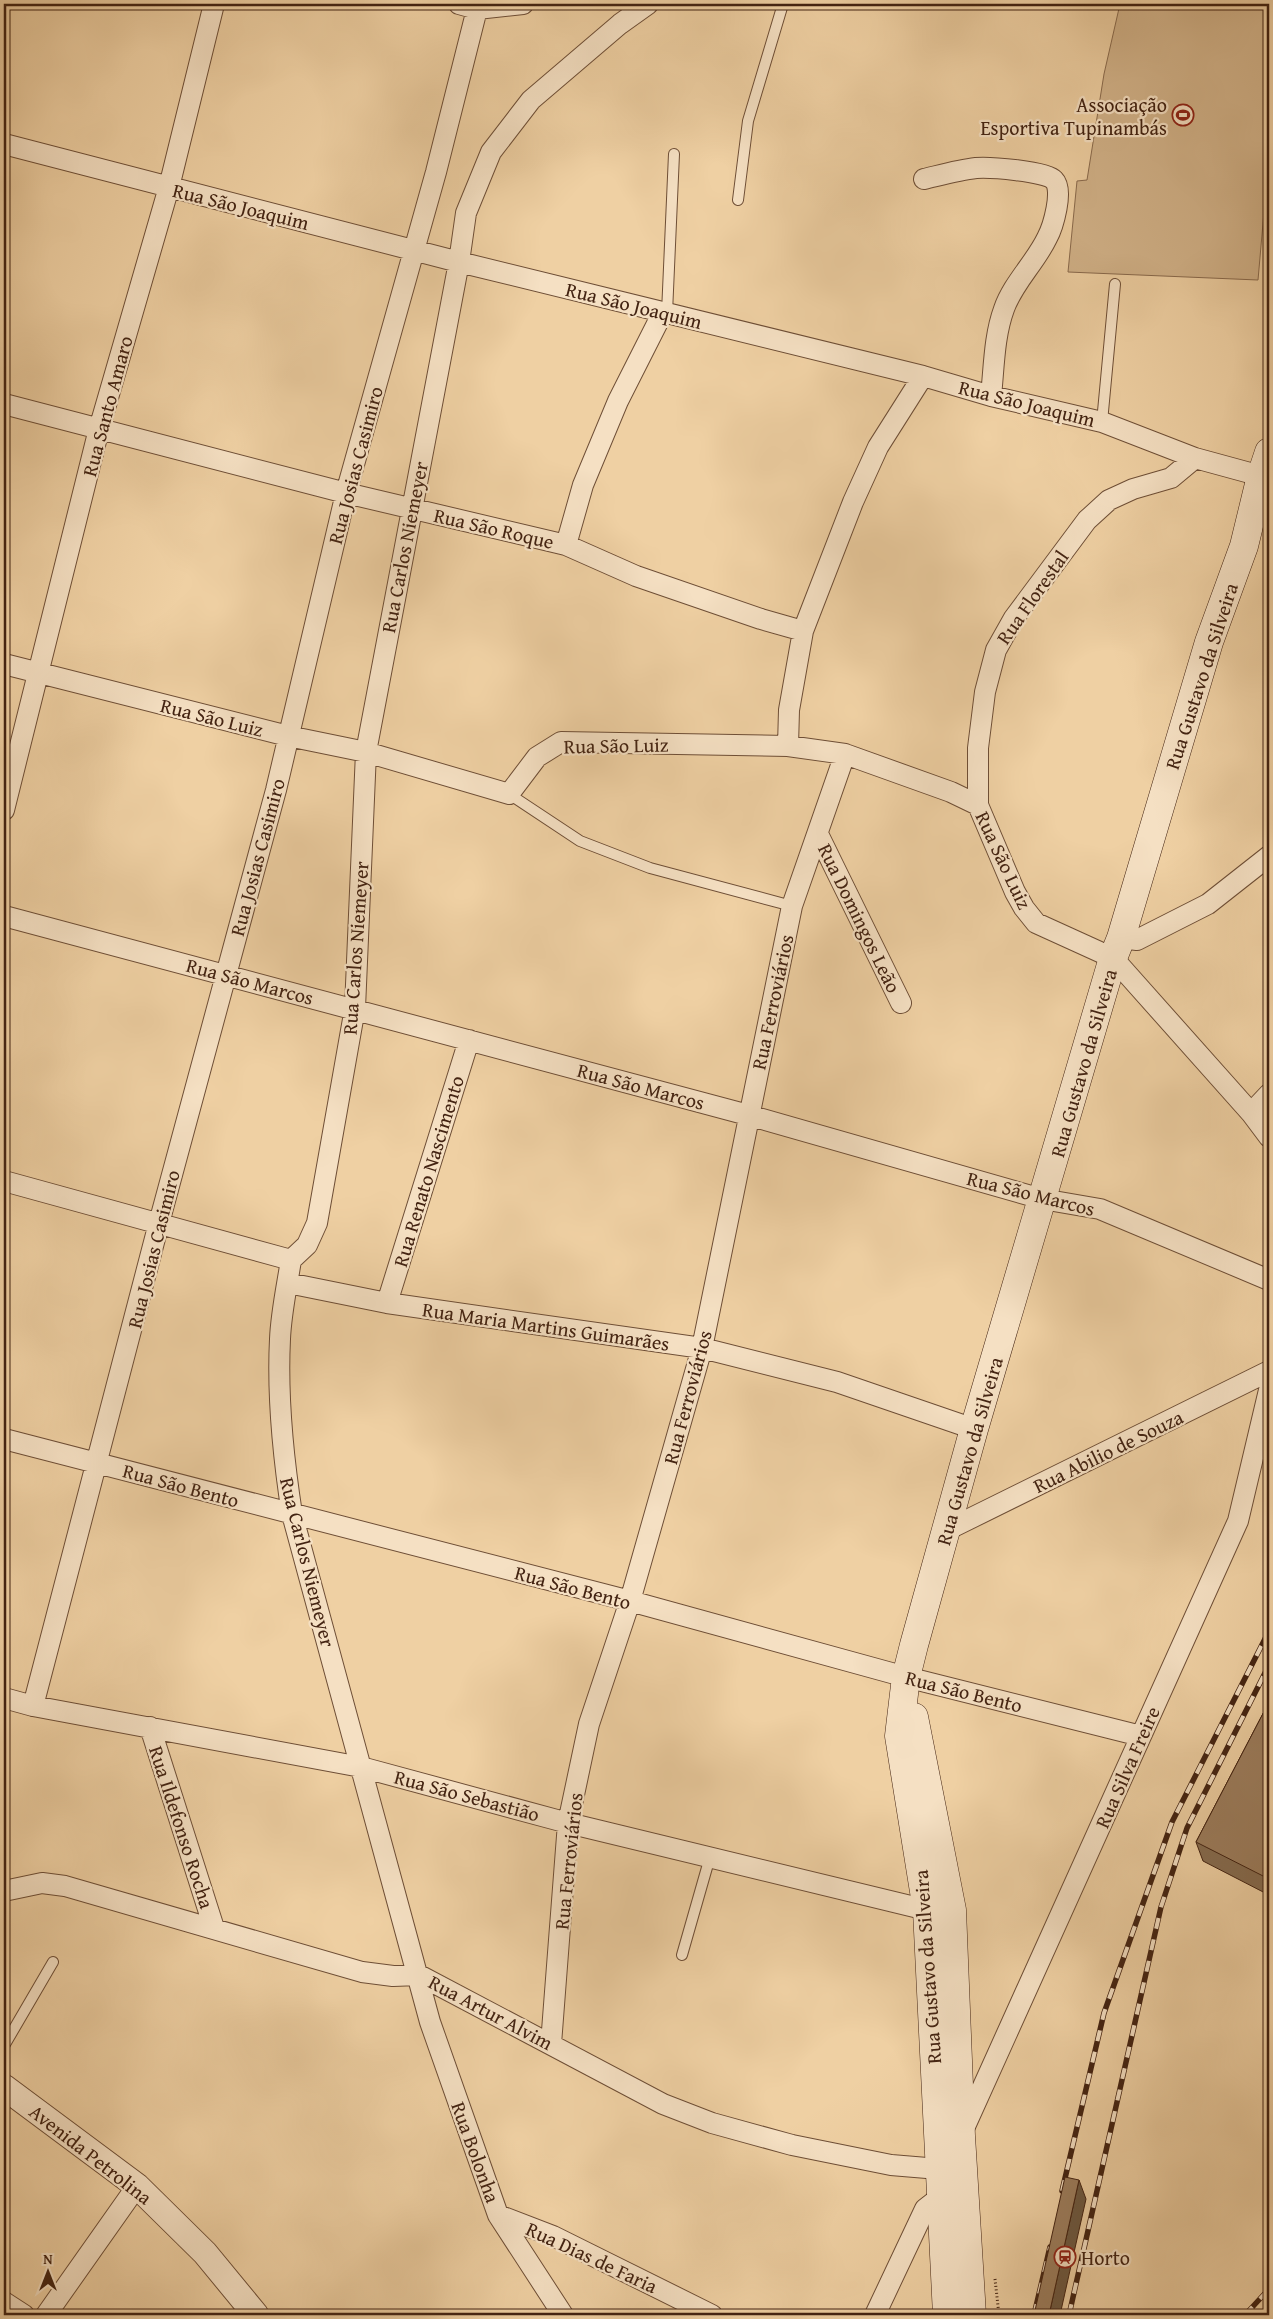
<svg xmlns="http://www.w3.org/2000/svg" width="1273" height="2319" viewBox="0 0 1273 2319" font-family="'Gentium Book Plus',serif">
	<style>
		.pitch { fill: #d2b38a; stroke: #8a6b4e }
		.lines { fill: none; stroke-linecap: round; stroke-linejoin: round }
		.service-casing { stroke: #6e4e36; stroke-width: 12 }
		.minor-casing { stroke: #6e4e36; stroke-width: 22 }
		.tertiary-casing { stroke: #6e4e36; stroke-width: 27 }
		.secondary-casing { stroke: #432312; stroke-width: 29 }
		.path { stroke: #432312; stroke-width: 3; stroke-dasharray: 1 2.5; stroke-linecap: butt }
		.service { stroke: #f5e0c3; stroke-width: 10 }
		.minor { stroke: #f5e0c3; stroke-width: 20 }
		.tertiary { stroke: #f5e0c3; stroke-width: 25 }
		.secondary { stroke: #f5e0c3; stroke-width: 28 }
		.rail-casing { stroke: #432312; stroke-width: 5.5 }
		.rail { stroke: #f5e0c3; stroke-width: 4; stroke-dasharray: 11; stroke-linecap: butt }
		.wall { fill: #866c50; stroke: #432312 }
		.shaded-wall { fill: #6d5841; stroke: #432312 }
		.building { fill: #9c7d5d; stroke: #432312 }
		.labels { text-anchor: middle; dominant-baseline: central; stroke-width: 4.5; stroke-linejoin: round; paint-order: stroke }
		.poi-label { font-size: 20px; fill: #432312; stroke: #f5e0c3; text-anchor: end }
		.street-label { font-size: 20px; fill: #432312; stroke: #f5e0c3 }
	</style>
	<rect width="100%" height="100%" fill="#efd0a3"/>
	<filter id="stains"><feTurbulence type="fractalNoise" baseFrequency=".004" numOctaves="4"/><feColorMatrix values="0 0 0 0 .2 0 0 0 0 .09 0 0 0 0 .02 0 0 0 .5 -.17"/></filter>
	<radialGradient id="worn" r=".72"><stop offset=".6" stop-color="#630" stop-opacity="0"/><stop offset="1" stop-color="#630" stop-opacity=".3"/></radialGradient>
	<path class="pitch" d="M1120 4H1269V155L1258 280 1068 272 1077 181 1087 180 1104 74Z"/>
	<g class="lines">
		<g class="service-casing">
			<path id="service" d="M738 200 748 121 783 4
				M667 313 674 154
				M1102 422 1115 284
				M509 794 580 841 650 868 792 906
				M682 1955 710 1857
				M4 2046 53 1962"/>
		</g>
		<g class="minor-casing">
			<path id="minor" d="M459 4 477 9 523 4
				M4 144 459 262 923 376 991 396 1102 422 1195 458 1261 476 1269 485
				M924 179C941 175 959 170 976 168 989 167 1046 171 1054 180 1064 190 1053 227 1047 238 1035 263 1013 283 1004 309 994 336 994 368 991 396
				M4 404 346 493 566 545 636 576 761 619 803 631
				M566 545 583 485 618 401 663 312
				M4 664 288 736 366 752 509 794 537 757 561 742 788 746 845 754 951 792 978 805 1015 892 1024 908 1036 923 1113 958 1251 1113 1269 1137
				M788 746 789 710 803 631 853 502 878 447 923 376
				M978 805V748L985 692 996 650 1014 618 1087 520 1109 500 1133 489 1171 478 1195 458
				M4 810 99 429 169 187 214 4
				M818 834 901 1003
				M4 916 748 1115 1042 1199 1100 1209 1269 1280
				M1121 938 1137 940 1208 904 1269 856
				M1251 1113 1269 1094
				M4 1181 291 1260
				M288 1283 387 1303 702 1348 837 1382 974 1429
				M387 1303 469 1040
				M4 1439 630 1601 906 1677 1141 1736
				M947 1530 1269 1371
				M4 1698 33 1706 361 1767 568 1823 927 1910
				M33 1706 159 1223 276 790 346 493 436 172 477 9
				M150 1727 214 1928
				M4 1891 42 1883 65 1886 362 1972 393 1976 419 1975 663 2104 712 2123 792 2145 891 2165 939 2169
				M551 2044 568 1823 589 1724 630 1601 702 1348 792 906 845 754
				M962 2133 1238 1521 1269 1390
				M498 2215 553 2236 712 2315
				M4 2302 24 2315
				M46 2315 137 2186
				M563 2315 498 2215 430 2022 292 1514C283 1456 277 1398 280 1339 281 1313 287 1286 291 1260L307 1245 317 1223 355 1008 366 752 459 262 466 213 491 152 531 100 620 24 648 4
				M875 2315 925 2209 934 2202 942 2199"/>
		</g>
		<g class="tertiary-casing">
			<path id="tertiary" d="M4 2087 137 2186 205 2253 256 2315"/>
		</g>
		<g class="secondary-casing">
			<path id="secondary" d="M914 1717 952 1910 961 2136 972 2315
				M947 2315 927 1910 899 1736 906 1677 914 1645 974 1429 1113 958 1121 938 1209 642 1244 546 1261 476 1269 452"/>
		</g>
		<path class="path" d="M995 2279 999 2315"/>
		<use href="#service" class="service"/>
		<use href="#minor" class="minor"/>
		<use href="#tertiary" class="tertiary"/>
		<use href="#secondary" class="secondary"/>
		<g class="rail-casing">
			<path id="rail" d="M1062 2191 1104 2013 1172 1822 1269 1631
				M1034 2315 1050 2247
				M1069 2315 1161 1907 1187 1828 1269 1665
				M1245 2315 1269 2289"/>
		</g>
		<use href="#rail" class="rail"/>
	</g>
	<path class="wall" d="M1269 1702V1895L1203 1861 1196 1842Z"/>
	<path class="shaded-wall" d="M1079 2180 1086 2199 1060 2315H1049Z"/>
	<path class="building" d="M1269 1702V1879L1196 1842Z
		M1065 2177 1079 2180 1049 2315H1034Z"/>
	<defs>
		<g id="stadium-ring" transform="scale(1.125)"><circle r="9.5" fill="#f5e0c3" stroke="#8f2418" stroke-width="1.5"/><path d="M0-5a6.5 5 0 1 0 0 10a6.5 5 0 1 0 0-10ZM-3.5-1.8h7v3.6h-7Z" fill="#8f2418"/></g>
		<g id="station-ring" transform="scale(1.125)"><circle r="9.5" fill="#f5e0c3" stroke="#8f2418" stroke-width="1.5"/><path d="M-3-6H3Q5-6 5-4V2Q5 4 3 4L4.5 6H3L1.5 4h-3L-3 6H-4.5L-3 4Q-5 4-5 2V-4Q-5-6-3-6ZM-3.5-4v3h7v-3ZM-3.5 1v1.5H-2V1ZM2 1v1.5H3.5V1Z" fill="#8f2418"/></g>
	</defs>
	<g fill-rule="evenodd">
		<use href="#stadium-ring" x="1183" y="115"/>
		<use href="#station-ring" x="1065" y="2257"/>
	</g>
	<g class="labels">
		<g class="poi-label">
			<text x="1167" y="104">Associação<tspan x="1167" dy="23">Esportiva Tupinambás</tspan></text>
			<text x="1081" y="2257" text-anchor="start">Horto</text>
		</g>
		<g class="street-label">
			<text transform="translate(241 206) rotate(14)">Rua São Joaquim</text>
			<text transform="translate(634 305) rotate(14)">Rua São Joaquim</text>
			<text transform="translate(1027 403) rotate(14)">Rua São Joaquim</text>
			<text transform="translate(107 406) rotate(-75)">Rua Santo Amaro</text>
			<text transform="translate(355 465) rotate(-75)">Rua Josias Casimiro</text>
			<text transform="translate(494 528) rotate(13)">Rua São Roque</text>
			<text transform="translate(404 547) rotate(-79)">Rua Carlos Niemeyer</text>
			<text transform="translate(1032 597) rotate(-55)">Rua Florestal</text>
			<text transform="translate(1201 676) rotate(-72)">Rua Gustavo da Silveira</text>
			<text transform="translate(212 717) rotate(14)">Rua São Luiz</text>
			<text transform="translate(616 745) rotate(-1)">Rua São Luiz</text>
			<text transform="translate(257 857) rotate(-75)">Rua Josias Casimiro</text>
			<text transform="translate(1004 860) rotate(65)">Rua São Luiz</text>
			<text transform="translate(860 918) rotate(64)">Rua Domingos Leão</text>
			<text transform="translate(355 948) rotate(-86)">Rua Carlos Niemeyer</text>
			<text transform="translate(250 981) rotate(15)">Rua São Marcos</text>
			<text transform="translate(772 1002) rotate(-78)">Rua Ferroviários</text>
			<text transform="translate(1083 1063) rotate(-74)">Rua Gustavo da Silveira</text>
			<text transform="translate(641 1086) rotate(15)">Rua São Marcos</text>
			<text transform="translate(428 1171) rotate(-73)">Rua Renato Nascimento</text>
			<text transform="translate(1031 1193) rotate(14)">Rua São Marcos</text>
			<text transform="translate(153 1249) rotate(-76)">Rua Josias Casimiro</text>
			<text transform="translate(546 1326) rotate(8)">Rua Maria Martins Guimarães</text>
			<text transform="translate(687 1397) rotate(-75)">Rua Ferroviários</text>
			<text transform="translate(969 1451) rotate(-74)">Rua Gustavo da Silveira</text>
			<text transform="translate(1108 1451) rotate(-26)">Rua Abilio de Souza</text>
			<text transform="translate(181 1485) rotate(15)">Rua São Bento</text>
			<text transform="translate(308 1562) rotate(76)">Rua Carlos Niemeyer</text>
			<text transform="translate(573 1587) rotate(15)">Rua São Bento</text>
			<text transform="translate(964 1691) rotate(14)">Rua São Bento</text>
			<text transform="translate(1127 1767) rotate(-66)">Rua Silva Freire</text>
			<text transform="translate(467 1795) rotate(15)">Rua São Sebastião</text>
			<text transform="translate(182 1827) rotate(72)">Rua Ildefonso Rocha</text>
			<text transform="translate(568 1861) rotate(-84)">Rua Ferroviários</text>
			<text transform="translate(927 1967) rotate(-94)">Rua Gustavo da Silveira</text>
			<text transform="translate(491 2012) rotate(28)">Rua Artur Alvim</text>
			<text transform="translate(476 2152) rotate(70)">Rua Bolonha</text>
			<text transform="translate(91 2154) rotate(38)">Avenida Petrolina</text>
			<text transform="translate(592 2257) rotate(25)">Rua Dias de Faria</text>
		</g>
	</g>
	<rect width="1273" height="2319" fill="none" stroke="#efd0a3" stroke-width="20"/>
	<rect x="5" y="5" width="1263" height="2309" fill="none" stroke="#432312" stroke-width="2.5"/>
	<rect x="10" y="10" width="1253" height="2299" fill="none" stroke="#432312"/>
	<g transform="translate(48 2272)" stroke="#f5e0c3" stroke-width="4" paint-order="stroke">
	<path d="M0-4L9 19L0 12L-9 19Z" fill="#432312"/>
	<text y="-8" font-size="14" font-weight="bold" text-anchor="middle" fill="#432312">N</text>
	</g>
	<rect width="100%" height="100%" filter="url(#stains)"/>
	<rect width="100%" height="100%" fill="url(#worn)"/>
</svg>
